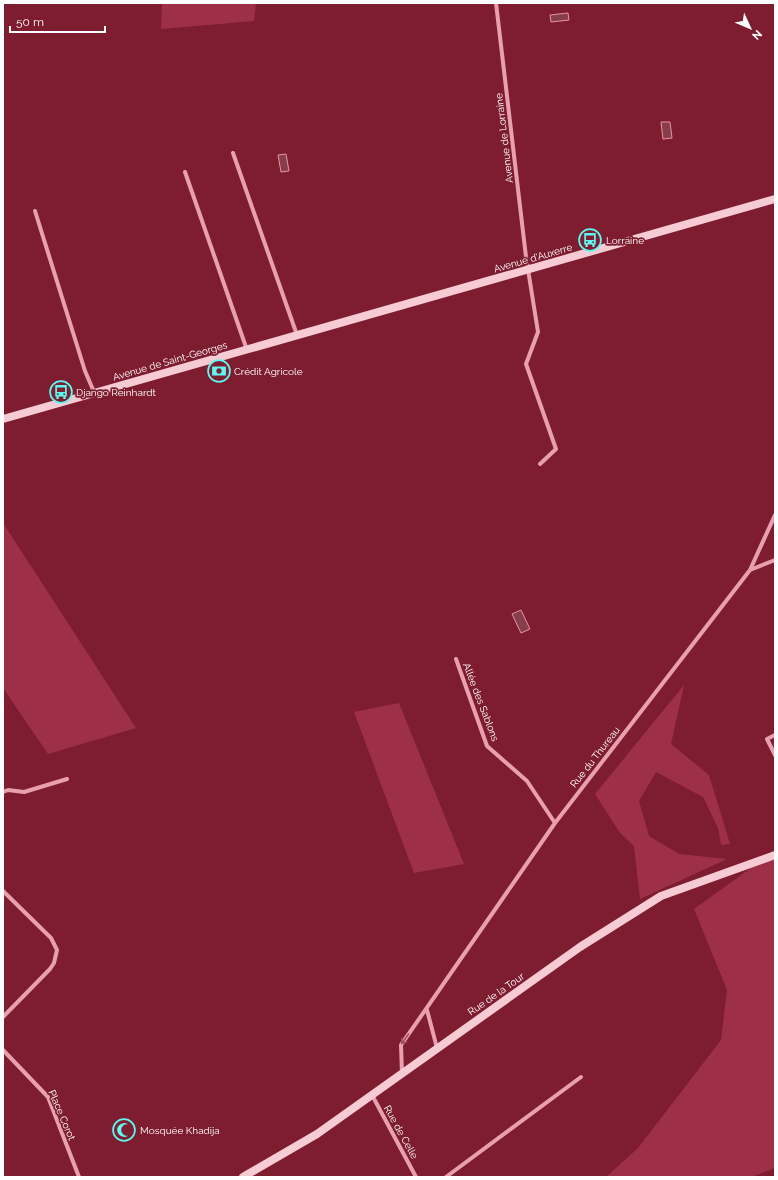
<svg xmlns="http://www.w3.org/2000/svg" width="778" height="1180" viewBox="0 0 778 1180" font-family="Raleway,sans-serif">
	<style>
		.green { fill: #9d3046 }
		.water { fill: #863e4c; stroke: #ea93a6 }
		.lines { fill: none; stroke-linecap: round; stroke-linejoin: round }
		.street { stroke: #e8a0af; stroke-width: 4 }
		.secondary { stroke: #f6cbd3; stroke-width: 8 }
		.oneway { stroke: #a34b5c }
		.labels { text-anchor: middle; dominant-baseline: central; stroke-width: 3.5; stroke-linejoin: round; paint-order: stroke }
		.street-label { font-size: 10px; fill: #fff; stroke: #7e1d30 }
		.poi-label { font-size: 10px; fill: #fff; stroke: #7e1d30; text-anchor: start }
	</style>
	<rect width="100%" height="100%" fill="#7e1d30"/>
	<path class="green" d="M162 3H256L254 21 161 29Z
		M3 523 136 728 48 754 3 688Z
		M684 685 671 744 709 775 730 844 721 845 718 828 703 797 656 772 639 801 649 836 679 854 727 859 640 899 634 846 620 833 595 794Z
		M399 703 464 864 414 873 354 712Z
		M775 859V1168L751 1177H606L638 1148 721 1040 727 990 694 909 751 868Z"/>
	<path class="water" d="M568 13 569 20 551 22 550 15Z
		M661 122H670L672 138 663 139Z
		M286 154 289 171 281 172 278 155Z
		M521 610 530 629 521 633 512 614Z"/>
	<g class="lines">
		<path class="street" d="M496 3 526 257 538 332 526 364 556 449 540 464
			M233 153 297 335
			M185 172 247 350
			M35 211 85 371 94 392
			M750 570 775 560
			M456 659 487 746 527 781 555 823
			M775 735 767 739 775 755
			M3 792 8 790 24 792 67 779
			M3 891 51 938 57 950 54 963 50 969 3 1017
			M427 1010 437 1048
			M3 1050 48 1097 79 1177
			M402 1073 401 1045 555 823 750 570 775 515
			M372 1095 416 1177
			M446 1177 581 1077"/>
		<path class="secondary" d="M3 419 775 199
			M243 1177 317 1134 580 947 661 896 775 855"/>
	</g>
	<defs><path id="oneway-shaft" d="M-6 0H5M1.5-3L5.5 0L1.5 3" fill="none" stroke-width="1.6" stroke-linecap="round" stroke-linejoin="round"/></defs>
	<use class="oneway" href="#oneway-shaft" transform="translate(405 1039) rotate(126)"/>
	<defs>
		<g id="bus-ring" transform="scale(1.15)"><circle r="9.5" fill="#7e1d30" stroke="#5ef8f1" stroke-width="1.5"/><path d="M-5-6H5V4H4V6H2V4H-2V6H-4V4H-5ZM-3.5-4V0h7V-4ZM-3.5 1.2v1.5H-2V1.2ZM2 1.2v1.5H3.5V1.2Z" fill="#5ef8f1"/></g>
		<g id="bank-ring" transform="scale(1.15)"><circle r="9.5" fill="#7e1d30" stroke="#5ef8f1" stroke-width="1.5"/><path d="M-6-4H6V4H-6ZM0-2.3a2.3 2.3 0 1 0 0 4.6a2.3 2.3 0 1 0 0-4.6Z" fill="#5ef8f1"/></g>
		<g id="mosque-ring" transform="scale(1.15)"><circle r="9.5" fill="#7e1d30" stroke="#5ef8f1" stroke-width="1.5"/><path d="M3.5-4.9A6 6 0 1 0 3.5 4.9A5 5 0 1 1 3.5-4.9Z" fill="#5ef8f1"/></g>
	</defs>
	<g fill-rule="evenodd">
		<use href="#bus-ring" x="590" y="240"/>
		<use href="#bank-ring" x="219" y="371"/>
		<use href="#bus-ring" x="61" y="392"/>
		<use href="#mosque-ring" x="124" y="1130"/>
	</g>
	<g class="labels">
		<g class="street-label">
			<text transform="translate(504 138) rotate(-97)">Avenue de Lorraine</text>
			<text transform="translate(533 258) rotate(-16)">Avenue d'Auxerre</text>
			<text transform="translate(170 361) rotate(-16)">Avenue de Saint-Georges</text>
			<text transform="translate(481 702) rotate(69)">Allée des Sablons</text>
			<text transform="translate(595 757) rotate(-52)">Rue du Thureau</text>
			<text transform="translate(496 994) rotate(-35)">Rue de la Tour</text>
			<text transform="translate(62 1115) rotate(67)">Place Corot</text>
			<text transform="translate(401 1132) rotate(61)">Rue de Celle</text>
		</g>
		<g class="poi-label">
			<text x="606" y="240">Lorraine</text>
			<text x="234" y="371">Crédit Agricole</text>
			<text x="76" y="392">Django Reinhardt</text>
			<text x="140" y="1130">Mosquée Khadija</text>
		</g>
	</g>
	<rect width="778" height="1180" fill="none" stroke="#ffffff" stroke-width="8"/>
	<g transform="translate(750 28) rotate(134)" stroke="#7e1d30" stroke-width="3" paint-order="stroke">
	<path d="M0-3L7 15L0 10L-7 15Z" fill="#ffffff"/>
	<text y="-6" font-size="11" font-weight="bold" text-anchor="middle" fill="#ffffff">N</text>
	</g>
	<path d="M10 26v6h95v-6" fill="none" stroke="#ffffff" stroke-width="2"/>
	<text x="16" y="26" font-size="12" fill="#ffffff" stroke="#7e1d30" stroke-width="3" paint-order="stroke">50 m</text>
</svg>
